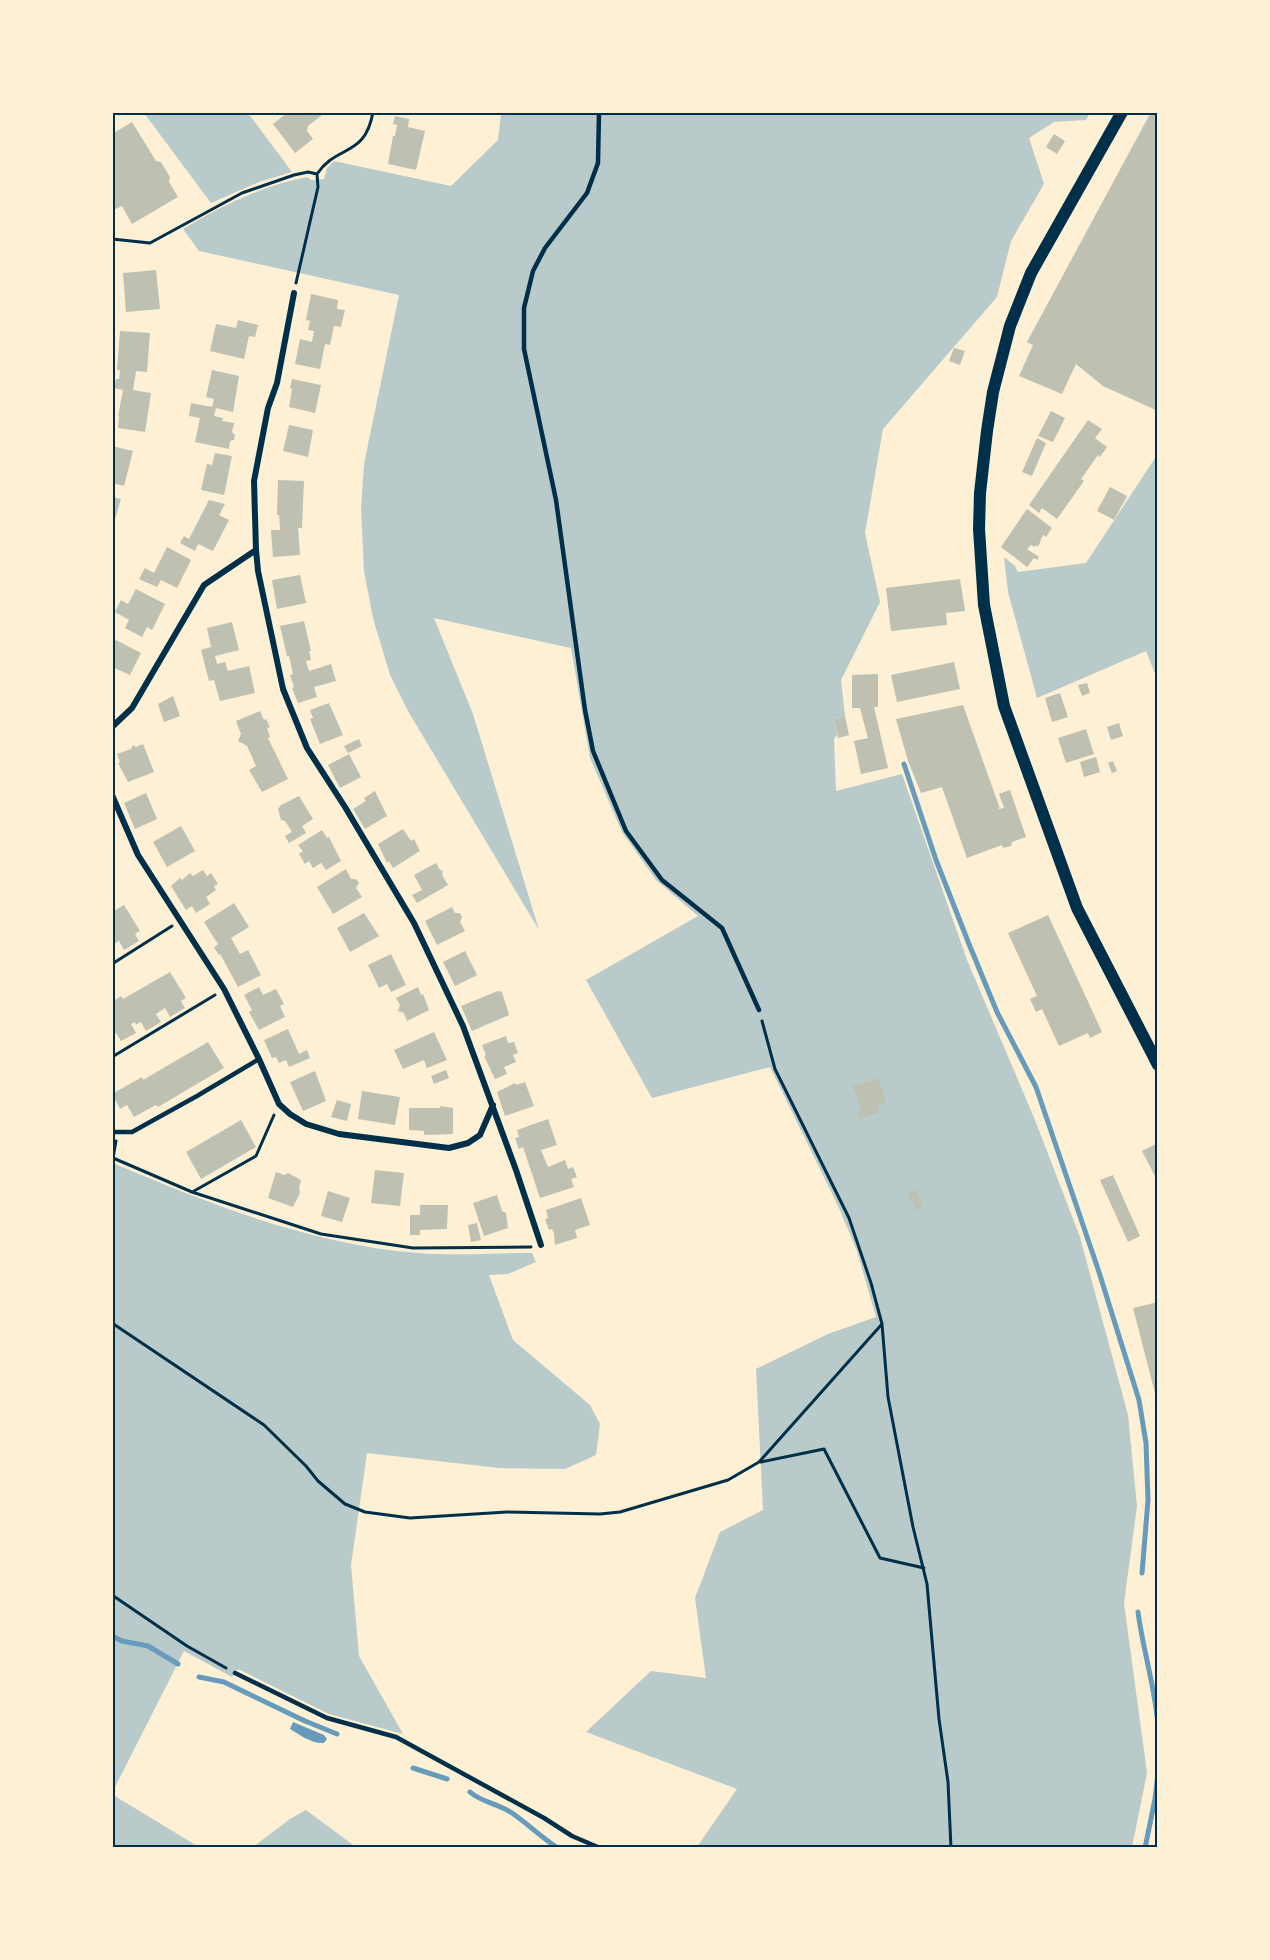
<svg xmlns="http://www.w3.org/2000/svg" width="1270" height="1960" viewBox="0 0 1270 1960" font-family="Karla,sans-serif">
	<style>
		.green { fill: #b9caca }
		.water { fill: #669bbc }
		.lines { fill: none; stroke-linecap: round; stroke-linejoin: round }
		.stream { stroke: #669bbc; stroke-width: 5 }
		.building { fill: #bec0b2 }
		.path { stroke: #003049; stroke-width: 3 }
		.service { stroke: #003049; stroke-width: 4.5 }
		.minor { stroke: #003049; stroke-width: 6 }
		.secondary { stroke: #003049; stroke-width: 12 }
		.neatline { fill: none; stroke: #003049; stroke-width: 2 }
	</style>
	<rect width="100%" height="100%" fill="#fdf0d5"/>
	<path class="green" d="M144 113H248L292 172 259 182 211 203Z
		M501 113H1090L1086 120 1054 122 1029 138 1044 184 1011 241 997 297 883 429 865 533 880 602 841 680 845 716 834 719 837 735 834 739 836 791 902 774 967 960 1035 1120 1080 1237 1128 1415 1137 1506 1124 1603 1147 1773 1132 1847H697L737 1789 586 1732 651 1671 706 1678 695 1598 720 1532 763 1510 756 1369 828 1334 876 1317 857 1251 839 1208 770 1067 652 1098 586 980 698 916 656 880 622 832 590 758 571 648 434 618 473 714 539 930 408 711 390 675 373 618 364 571 361 509 364 464 399 295 199 251 183 229C221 206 264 185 307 177L311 180 324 179 327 168 334 161 451 186 498 140Z
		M1157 455V679L1146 651 1037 698 1008 592 1004 557 1015 566 1018 572 1086 563Z
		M113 1163C210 1204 311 1245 418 1253 456 1256 494 1253 532 1253L536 1262 508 1274 489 1275 513 1340 590 1405 600 1424 596 1455 565 1469 499 1468 367 1453 351 1565 359 1656 403 1734 329 1714 238 1669 232 1677 184 1651 113 1791Z
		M113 1795 199 1847H113Z
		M306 1810 356 1847H253L290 1819Z"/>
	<path class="water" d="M293 1722 324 1735 327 1739 324 1743C312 1744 300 1735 290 1729Z"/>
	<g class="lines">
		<path class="stream" d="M904 764 936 860 969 944 997 1012 1036 1087 1098 1269 1139 1400 1146 1443 1148 1500 1142 1573
			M1138 1612C1143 1650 1155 1687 1158 1725
			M112 1636 122 1641 148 1646 178 1664
			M199 1677 224 1682 305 1721 337 1734
			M413 1768 447 1779
			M470 1792C481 1802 499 1804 512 1813 528 1824 542 1838 558 1848
			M1145 1848 1155 1799 1158 1773"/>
	</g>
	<path class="building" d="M288 112H326L308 126 307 131 313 139 295 153 273 124Z
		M1151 112H1158V411L1103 386 1076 364 1062 394 1019 376 1033 345 1027 342Z
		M395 116 409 119 408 127 425 131 416 170 388 164 393 136H395L397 125 393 124Z
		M132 122 156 161 161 162 170 177 169 182 178 197 132 224 122 206 116 209 112 204V134Z
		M1054 134 1065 141 1057 154 1046 147Z
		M156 270 160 309 126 312 123 273Z
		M311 294 338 300 337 309 345 310 341 327 334 326 330 345 325 344 320 369 295 364 300 339 312 342 314 331 308 330 310 321 306 320Z
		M238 320 258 325 255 337 249 336 244 359 210 351 216 324 236 328Z
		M120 331 150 333 147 372 136 371 133 390 151 393 145 432 118 428 119 416H118L123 390 114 388 116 379H119L120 370H117Z
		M954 348 965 351 960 365 949 361Z
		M212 370 239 376 233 412 216 408 214 416 223 418 222 421 234 423 232 432 235 435 234 440 230 441 229 449 195 442 200 418 189 416 191 403 212 407 214 399 206 397Z
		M292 379 321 385 315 413 289 407 292 389 290 388Z
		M1051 411 1065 418 1053 442 1038 436Z
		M1088 420 1102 429 1095 438 1107 447 1100 457 1098 455 1081 479 1084 481 1057 519 1042 508 1039 513 1029 505Z
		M289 425 313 430 308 457 283 451Z
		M1037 438 1046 443 1032 476 1022 472Z
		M112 446 133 451 124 486 112 483Z
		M215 453 232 456 224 495 201 490 207 464 212 465Z
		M278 480 304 481 302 528H298L300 555 273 557 271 530H280L279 515H277Z
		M1110 487 1127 496 1114 520 1097 511Z
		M112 497 121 499 113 526 112 525Z
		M209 500 225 504 219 515 229 520 213 551 198 544 195 551 180 543 184 536 189 539Z
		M1027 509 1052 528 1046 537 1043 535 1038 547 1036 545 1035 547 1031 545 1027 549 1039 557 1037 560 1034 558 1027 567 1001 547Z
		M167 547 191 560 177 588 161 580 157 587 139 579 145 568 154 573Z
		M300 575 306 603 277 609 272 580Z
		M960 579 965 611 946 613 947 625 891 631 886 588Z
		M136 589 165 604 152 630 147 627 142 637 125 628 129 620 115 612 121 600 128 604Z
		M304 621 311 651H309L311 660 306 661 309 671 331 664 336 681 314 687 317 697 298 703 292 688 294 687 290 675 293 674 289 656H287L280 626Z
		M232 622 239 650 215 656 217 664 225 662 228 671 249 666 255 693 220 701 214 680 209 681 201 650 211 647 207 628Z
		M116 640 141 653 130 675 112 667V647Z
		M954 662 960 689 897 702 891 675Z
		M878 674V707H874L888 768 861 774 854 741 868 738 860 708H852V675Z
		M1087 683 1090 693 1082 696 1078 685Z
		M1060 693 1068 717 1052 722 1045 698Z
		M173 696 180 716 164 722 158 704Z
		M329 703 343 735 320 744 310 719 313 718 310 710Z
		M963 705 999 806 1002 807H999V809L1004 808 999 794 1010 790 1026 837 1012 842 1011 846 1003 848 1002 845 967 858 942 787 921 793 908 761 896 719Z
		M260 711 264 720 266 719 270 727 267 728 270 737 268 738 288 779 262 792 249 770 256 766 247 746 238 741 241 734 236 721Z
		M845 716 849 735 838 738 834 719Z
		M1119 723 1123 736 1111 740 1107 727Z
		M1086 729 1094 754 1066 763 1058 738Z
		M359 739 362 746 348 753 344 746Z
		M143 744 154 772 128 782 118 763 120 762 117 754 131 749 133 745 136 747Z
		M349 754 361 777 340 788 328 765Z
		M1096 757 1100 772 1084 777 1080 762Z
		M1113 761 1117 771 1112 773 1108 763Z
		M375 791 387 816 365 829 353 809 366 801 364 798Z
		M146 793 157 819 135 829 124 803Z
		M299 796 313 819 302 826 306 833 289 843 285 836 292 832 285 821 281 820 278 809 281 805Z
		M181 826 195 851 167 867 153 842Z
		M403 829 411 841 414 839 420 851 393 868 389 861 387 863 378 844Z
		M322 830 327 838 329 837 341 861 326 870 321 863 313 868 309 861 305 864 299 854 303 851 298 845Z
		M436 863 440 870 443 871 442 875 448 885 417 903 412 895 422 890 414 875Z
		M346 869 351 879H356L359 883 356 888 362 897 333 914 317 887Z
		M203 870 207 876 211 873 218 884 214 886 216 890 206 897 210 904 196 913 192 906 186 910 171 886 180 878 182 880 190 873 193 876Z
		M234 903 249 927 231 938 240 954 248 950 261 975 238 987 220 954 219 955 214 948 218 944 204 922Z
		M124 905 140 931 135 934 139 941 124 950 119 941 112 945V912Z
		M452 907 455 913H460L462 917 460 922 465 931 437 945 425 921Z
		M364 913 379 936 350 952 337 928Z
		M1048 915 1102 1032 1090 1038 1088 1033 1059 1046 1042 1009 1036 1012 1030 999 1037 996 1008 933Z
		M465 951 477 975 455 986 443 962Z
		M391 954 406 985 391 992 387 984 379 988 368 965Z
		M170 972 186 998 181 1001 185 1008 170 1017 165 1008 156 1014 161 1022 146 1031 141 1022 136 1025 135 1022 131 1024 136 1033 121 1041 116 1033 112 1035V1002L121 996 123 999Z
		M259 987 263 995 276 989 284 1004 280 1006 285 1017 259 1030 249 1012 252 1010 244 995Z
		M418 987 421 995 423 994 429 1010 407 1021 404 1013 398 1011 400 1005 396 998Z
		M498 991 502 992 509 1015 472 1031 461 1006Z
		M288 1029 299 1054 307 1050 310 1058 289 1067 286 1060 279 1063 276 1057 272 1058 264 1040Z
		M434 1032 447 1060 427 1068 424 1060 403 1069 394 1050Z
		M506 1036 508 1043 514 1042 518 1053 513 1055 516 1062 504 1067 507 1074 495 1079 484 1056 486 1055 482 1045Z
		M208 1042 224 1068 158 1107 156 1105 134 1117 127 1105 120 1109 112 1094 142 1077 143 1080Z
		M446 1070 449 1078 434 1084 431 1076Z
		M315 1071 326 1101 303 1111 290 1082Z
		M878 1078 886 1102 877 1105 879 1112 860 1119 857 1112 862 1111 853 1086Z
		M525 1082 534 1106 505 1116 497 1092 515 1083 516 1085Z
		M362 1091 400 1097 395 1125 358 1119Z
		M337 1100 351 1104 347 1121 331 1117Z
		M441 1106 453 1108V1134L424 1135V1131L409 1130V1108H439Z
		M548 1119 557 1145 541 1150 548 1167 565 1160 568 1169 573 1167 577 1177 571 1179 574 1187 540 1198 523 1147 519 1149 515 1138 519 1137 517 1130Z
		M241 1120 256 1147 201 1179 186 1152Z
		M1158 1143V1182L1142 1151Z
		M375 1170 404 1173 400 1206 371 1203Z
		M276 1172 284 1175 288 1173 301 1180 299 1188 300 1193 293 1207 268 1198Z
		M1113 1175 1140 1236 1128 1242 1100 1180Z
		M916 1190 923 1207 916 1211 908 1193Z
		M328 1191 350 1198 342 1222 321 1216Z
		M497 1195 502 1211 506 1213 508 1228 484 1236 473 1203Z
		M581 1198 590 1225 575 1230 577 1238 555 1245 554 1233 552 1229 549 1230 545 1219 548 1218 546 1210Z
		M420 1205H448L447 1229 420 1230V1235H410V1215H420Z
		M477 1223 481 1240 471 1242 468 1225Z
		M1158 1302V1401H1157L1133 1308Z"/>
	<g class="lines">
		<path class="path" d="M112 239 150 243 242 193 294 175 308 172 317 174
			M296 283 318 187 317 174C337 144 365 158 373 112
			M112 964 172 926
			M762 1021 775 1069 849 1218 871 1283 882 1324 888 1397 913 1527 927 1584 939 1719 948 1782 951 1848
			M112 1057 215 995
			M116 1141 113 1158 192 1192 321 1234 413 1248 531 1247
			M194 1191 256 1156 274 1115
			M112 1323 264 1425 306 1466 318 1481 345 1504 365 1512 410 1518 507 1512 600 1514 620 1512 728 1480 759 1462 882 1324
			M761 1462 824 1449 880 1558 924 1568
			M112 1595 187 1646 226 1668"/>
		<path class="service" d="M599 112 598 163 587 193 545 248 533 271 524 308V349L556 500 585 710 593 751 626 831 662 880 722 928 759 1010
			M112 1132H132L197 1096 259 1059
			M235 1673 327 1718 396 1737 544 1818 572 1836 600 1848"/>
		<path class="minor" d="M256 550 258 571 283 689 307 748 345 807 414 923 463 1026 516 1170 541 1245
			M112 727 132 708 204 585 256 550 254 481 268 408 277 383 294 293
			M112 795 138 855 224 989 259 1059 279 1104 290 1114 306 1124 339 1134 449 1148 468 1143 480 1135 493 1105"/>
		<path class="secondary" d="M1122 112 1031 273 1010 326 993 392 987 431 980 493 979 529 984 605 1004 706 1077 908 1158 1065"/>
	</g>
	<rect width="1270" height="1960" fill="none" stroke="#fdf0d5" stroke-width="228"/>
	<rect x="114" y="114" width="1042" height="1732" class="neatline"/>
</svg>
